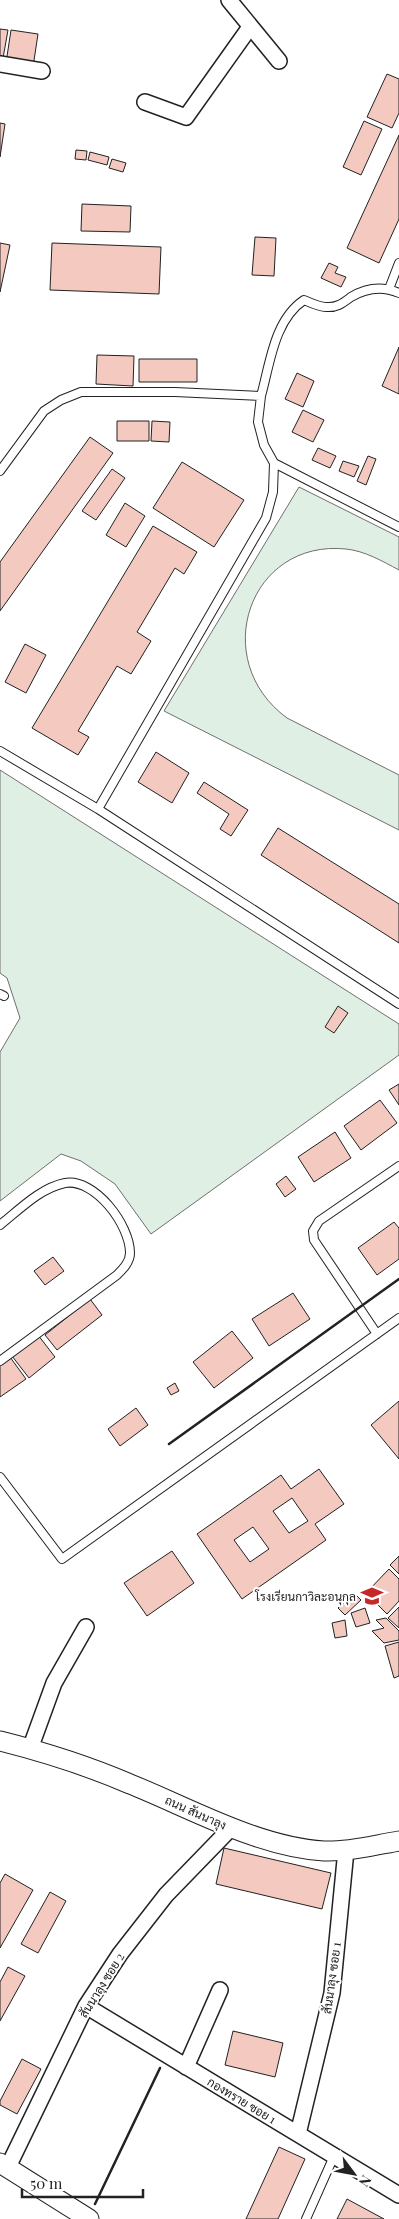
<svg xmlns="http://www.w3.org/2000/svg" width="399" height="2219" viewBox="0 0 399 2219" font-family="'Playfair Display',Sarabun,serif">
	<style>
		.green { fill: #e0efe3; stroke: #6f6f6f }
		.building { fill: #f3c9c0; stroke: #222; fill-rule: evenodd }
		.lines { fill: none; stroke-linecap: round; stroke-linejoin: round }
		.service-casing { stroke: #222; stroke-width: 10 }
		.minor-casing { stroke: #222; stroke-width: 18 }
		.tertiary-casing { stroke: #222; stroke-width: 21 }
		.service { stroke: #fff; stroke-width: 8 }
		.minor { stroke: #fff; stroke-width: 15 }
		.tertiary { stroke: #fff; stroke-width: 19 }
		.wall { stroke: #222; stroke-width: 2.5 }
		.labels { text-anchor: middle; dominant-baseline: central; stroke-width: 4; stroke-linejoin: round; paint-order: stroke }
		.poi-label { font-size: 12px; fill: #222; stroke: #fff; text-anchor: end }
		.street-label { font-size: 12px; fill: #222; stroke: #fff }
	</style>
	<rect width="100%" height="100%" fill="#fff"/>
	<path class="green" d="M299 487 399 537V570C382 561 365 551 346 549 249 539 208 660 287 718L399 775V830L164 711Z
		M0 770 399 1024V1055L151 1234 115 1184 81 1161 61 1154 0 1201V1052L20 1018 7 978 0 973Z"/>
	<path class="building" d="M0 29 8 30 2 64 0 63Z
		M11 30 38 34 33 67 6 63Z
		M387 74 399 79V113L392 128 367 117Z
		M364 121 382 129 361 175 343 167Z
		M0 123 5 124 0 157Z
		M399 135V219L379 263 347 248Z
		M76 150 87 151 86 160 75 159Z
		M90 152 109 157 107 165 88 160Z
		M112 159 126 163 123 172 109 168Z
		M82 204 131 206 130 232 81 231Z
		M255 237 276 238 274 276 252 275Z
		M0 243 10 245 0 292Z
		M52 243 161 247 159 294 50 290Z
		M329 263 338 267 335 273 346 277 341 287 321 278Z
		M399 347V394L382 386Z
		M97 355 134 356 133 386 96 384Z
		M139 359H197V382H139Z
		M297 373 314 381 303 407 285 399Z
		M303 410 324 420 313 442 292 432Z
		M117 421H149V441H117Z
		M152 421 170 422 169 442 151 441Z
		M90 437 113 453 0 611V562Z
		M318 448 336 456 330 468 312 460Z
		M368 456 376 459 366 485 357 481Z
		M343 461 359 466 354 477 339 471Z
		M182 462 244 500 214 547 153 508Z
		M112 469 125 478 96 520 82 511Z
		M125 503 145 516 126 547 106 535Z
		M153 526 197 552 184 574 175 568 137 632 151 641 131 674 117 666 78 731 89 737 78 755 32 728Z
		M25 644 46 655 26 693 5 682Z
		M156 752 189 773 172 803 138 782Z
		M204 782 248 810 231 836 220 829 229 814 197 793Z
		M278 828 399 904V943L261 855Z
		M338 1006 348 1013 334 1033 325 1027Z
		M399 1084V1105L389 1090Z
		M380 1100 397 1123 361 1150 344 1126Z
		M335 1132 351 1158 314 1182 298 1157Z
		M286 1176 296 1189 285 1197 276 1184Z
		M394 1222 399 1228V1259L377 1275 358 1248Z
		M53 1257 64 1271 45 1285 34 1271Z
		M293 1293 310 1319 269 1346 252 1319Z
		M90 1299 102 1315 57 1350 45 1335Z
		M232 1331 253 1358 214 1388 193 1362Z
		M38 1335 55 1357 29 1378 12 1356Z
		M10 1357 26 1379 0 1397V1364Z
		M175 1383 179 1391 171 1395 167 1388Z
		M399 1401V1459L371 1425Z
		M136 1408 148 1425 120 1446 108 1429Z
		M319 1469 344 1504 315 1524 326 1540 242 1599 197 1534 281 1475 291 1489ZM292 1498 308 1521 289 1533 273 1511ZM253 1527 269 1549 250 1562 234 1540Z
		M172 1551 194 1583 147 1616 124 1583Z
		M399 1556V1574L390 1565Z
		M389 1569 399 1579V1601L387 1614 366 1593Z
		M354 1593 361 1600 345 1615 338 1608Z
		M399 1607V1628L388 1618Z
		M365 1608 370 1623 356 1627 351 1613Z
		M386 1618 399 1631V1640L384 1643 372 1631 384 1628 376 1620Z
		M345 1620 347 1636 335 1638 332 1623Z
		M399 1642V1676L394 1678 385 1646Z
		M224 1848 331 1873 322 1909 216 1884Z
		M5 1874 33 1890 0 1948V1883Z
		M50 1892 66 1901 38 1953 21 1944Z
		M8 1967 25 1976 0 2021V1982Z
		M233 2031 283 2043 275 2077 225 2065Z
		M22 2059 41 2069 17 2114 0 2105V2101Z
		M279 2147 305 2159 278 2219H246Z
		M347 2199 384 2219H337Z"/>
	<g class="lines">
		<g class="service-casing">
			<path id="service" d="M389 289 399 263
				M274 463 399 527
				M0 471 44 411 61 400 81 392H175L261 396C270 364 274 320 304 300 311 303 319 307 326 307 337 308 343 303 351 297 366 288 383 286 399 293
				M0 751 98 809 399 1004
				M98 809 266 518 273 492 274 463 264 445 258 422 261 396
				M0 994 4 996
				M0 1225C19 1210 40 1188 65 1183 95 1178 130 1225 130 1253 130 1262 123 1269 117 1275L0 1361
				M377 1334 314 1240 313 1231 319 1221 399 1166
				M0 1477 62 1559 399 1318
				M306 2219 334 2156"/>
		</g>
		<g class="minor-casing">
			<path id="minor" d="M229 0 279 61
				M0 64 42 71
				M145 102 186 117 250 27
				M30 1749 54 1683 86 1627
				M86 2006 399 2195
				M186 2067 220 1990
				M298 2134 332 1993 346 1850
				M8 2167 86 2006 120 1954 166 1895 231 1828"/>
		</g>
		<g class="tertiary-casing">
			<path id="tertiary" d="M0 1741C44 1752 88 1766 130 1784 190 1808 258 1847 324 1851 349 1852 374 1845 399 1841
				M0 2163 89 2219"/>
		</g>
		<use href="#service" class="service"/>
		<use href="#minor" class="minor"/>
		<use href="#tertiary" class="tertiary"/>
		<path class="wall" d="M169 1444 399 1279
			M95 2204 160 2068"/>
	</g>
	<defs>
		<g id="school-bare" transform="scale(1.725)"><path d="M0-5L7-2L0 1L-7-2ZM-4 1L0 2.5L4 1V4Q0 6-4 4Z" fill="#c62828" stroke="#fff" stroke-width="2.5" paint-order="stroke"/></g>
	</defs>
	<g fill-rule="evenodd">
		<use href="#school-bare" x="372" y="1596"/>
	</g>
	<g class="labels">
		<g class="poi-label">
			<text x="356" y="1596">โรงเรียนกาวิละอนุกุล</text>
		</g>
		<g class="street-label">
			<text transform="translate(196 1812) rotate(24)">ถนน สันนาลุง</text>
			<text transform="translate(331 1978) rotate(-82)">สันนาลุง ซอย 1</text>
			<text transform="translate(101 1985) rotate(-58)">สันนาลุง ซอย 2</text>
			<text transform="translate(242 2100) rotate(31)">กองทราย ซอย 1</text>
		</g>
	</g>
	<g transform="translate(354 2174) rotate(122)" stroke="#ffffff" stroke-width="4" paint-order="stroke">
	<path d="M0-4L9 19L0 12L-9 19Z" fill="#222222"/>
	<text y="-8" font-size="14" font-weight="bold" text-anchor="middle" fill="#222222">N</text>
	</g>
	<path d="M22 2189v8h121v-8" fill="none" stroke="#222222" stroke-width="2.5"/>
	<text x="30" y="2189" font-size="15" fill="#222222" stroke="#ffffff" stroke-width="4" paint-order="stroke">50 m</text>
</svg>
